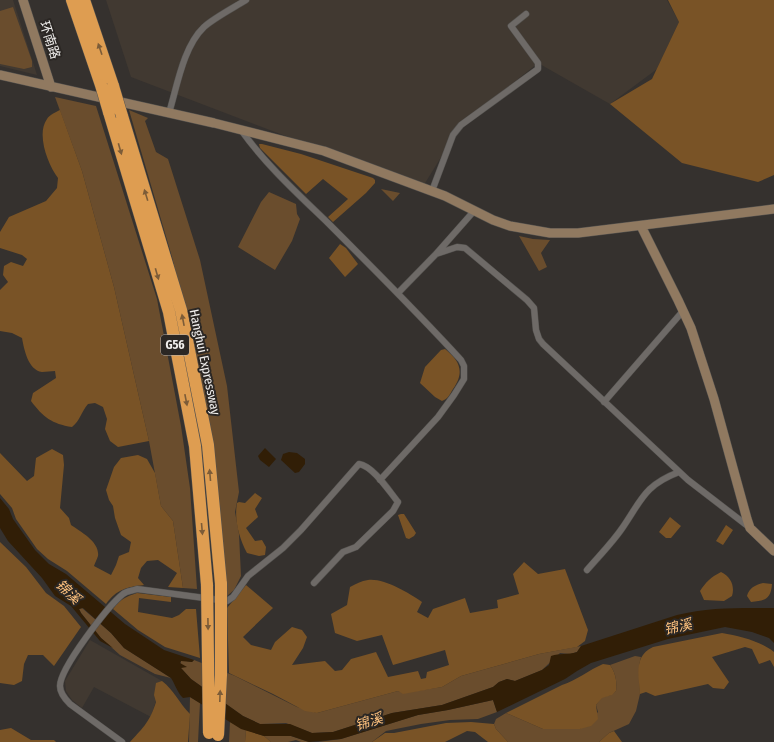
<svg xmlns="http://www.w3.org/2000/svg" width="774" height="742" viewBox="0 0 774 742" font-family="'Fira Sans Condensed','Noto Sans SC',sans-serif">
	<style>
		.built { fill: #413931 }
		.green { fill: #6a4d2d }
		.forest { fill: #795326 }
		.water { fill: #311e06 }
		.lines { fill: none; stroke-linecap: round; stroke-linejoin: round }
		.street-casing { stroke: #53514e; stroke-width: 7 }
		.secondary-casing { stroke: #53514e; stroke-width: 10 }
		.highway-casing { stroke: #53514e; stroke-width: 13 }
		.street { stroke: #6e6a67; stroke-width: 6 }
		.secondary { stroke: #907960; stroke-width: 9 }
		.highway { stroke: #de9d51; stroke-width: 12 }
		.highway-bridge-casing { stroke: #53514e; stroke-width: 13; stroke-linecap: butt }
		.highway-bridge { stroke: #de9d51; stroke-width: 12 }
		.oneway { fill: #7c5c38 }
		.labels { text-anchor: middle; dominant-baseline: central; stroke-width: 4; stroke-linejoin: round; paint-order: stroke }
		.shield { fill: #2b2724; stroke: #b6b3b1; stroke-width: 1 }
		.shield-label { font-size: 12px; font-weight: bold; fill: #f1efed }
		.street-label { font-size: 13px; fill: #f1efed; stroke: #2b2724 }
		.water-label { font-size: 14px; font-style: italic; fill: #fcc07d; stroke: #2b2724 }
	</style>
	<rect width="100%" height="100%" fill="#35312e"/>
	<path class="built" d="M0 0H13L37 75 0 66Z
		M106 0H667L679 22 657 69 610 104 538 63 461 125 422 188 131 77Z
		M90 640 162 681 151 717 94 687 82 708 72 700 66 691 65 681Z"/>
	<path class="green" d="M13 7 32 61V67L24 69 0 64V11Z
		M55 97 96 106 157 299 181 426 190 488 197 589 183 588 173 521 161 506 149 441 114 287 82 171Z
		M129 110 148 118 145 121 156 152 168 159 200 260 227 386 239 492 235 512 239 534 241 576 234 590 227 596 223 546 195 354 172 257Z
		M381 189 400 193 393 201Z
		M269 192 296 204 297 214 300 219 292 241 275 270 238 247 261 202Z
		M519 236 533 239 550 240 541 253 547 267 539 271Z
		M82 608 111 633 124 648 171 678 155 674 120 655 101 638 81 613 79 609Z
		M581 646 577 652 570 654 560 653 542 670 515 681 507 679 499 682 493 687 442 705 392 713 333 732 312 733 286 723 260 724 243 716 191 679 180 667 181 660 192 662 194 660 235 676 297 707 317 713 398 691 403 693 442 687 461 676 539 654Z
		M635 656 641 657 639 665 640 694 636 711 629 724 609 733 599 742H508L496 729 494 724 496 719 506 713 543 729H580L598 712 596 705 602 697 611 695 616 691C617 681 616 674 610 665Z
		M190 697 200 703 198 742H189Z
		M493 700 497 712 478 719 450 720 421 724 386 731 372 742H318L341 739 418 715 448 710Z
		M230 722 246 730 245 742H229Z
		M264 736H291L309 742H301L296 740 288 742H271Z"/>
	<path class="forest" d="M668 0H774V175L758 182 682 163 610 104 652 79 679 22Z
		M60 110 82 171 114 287 149 441 118 447 110 441 105 429 107 419 103 407 95 403 88 404C81 412 80 421 72 427 52 424 43 417 31 401L33 393 56 378 55 371C51 371 46 372 42 372 28 370 24 349 22 338L12 333 0 331V290L8 282 3 275 4 266 11 262 23 266 27 259 22 255 0 248V232L9 217 46 201 57 188 58 178C48 165 36 134 47 119 49 115 56 112 60 110Z
		M259 144H262L301 154 373 178 375 180V183L366 193 333 222 328 217 348 199 323 179 306 194 260 148Z
		M340 244 346 248 358 264 345 277 329 258Z
		M445 349C460 361 465 372 453 389 450 394 448 399 442 401L435 397 420 383 425 367 441 350Z
		M52 449 63 455 64 465 60 508 69 518 71 525C81 532 100 542 98 556 97 559 95 563 94 566L111 575 116 565 119 556 129 552 131 542 121 535 115 518 113 506 109 500 106 490 114 467 121 458 138 455 147 459 155 473 161 506 173 521 183 588 168 587 177 573 158 560 147 561 141 568 138 578 144 585C127 587 117 589 106 604L67 571 48 559 37 549 16 519 12 508 0 494V453L27 481 34 476 36 458Z
		M255 493 262 498 255 509 258 517 246 528 255 541 262 540 266 547 265 555 259 556 247 553C239 538 234 520 237 503L239 502 245 503Z
		M401 514H404L416 533 414 536 409 539 406 538 398 515Z
		M670 517 681 526 671 538H666L659 532Z
		M726 525 733 530 723 545 716 541Z
		M0 542 26 567 46 593 64 606 81 627 54 666 43 655H28L24 664 22 681 14 685 0 683Z
		M524 562 538 574 565 569 588 630 585 641 577 647 539 654 461 676 442 687 403 694 398 691 317 713 305 711 273 694 229 673 227 608 246 585 273 608 243 637 251 645 271 650 275 642 292 627 302 630 307 637 303 648 292 665 325 661 335 671 342 670 351 659 376 652 388 677 418 671 421 679 426 678 427 672 449 665 445 650 393 665 382 635 357 641 335 633 331 614 347 605 350 587C356 584 361 581 368 580 384 578 409 593 422 602L417 612 428 618 433 609 465 598 470 613 498 608 497 600 519 594 513 574Z
		M721 572C731 577 735 586 732 596L724 601 704 600 700 591C706 582 711 577 721 572Z
		M763 583 772 584C771 599 765 601 751 602L747 596C749 588 755 585 763 583Z
		M137 593 171 597V602L139 598 138 612 172 618 179 615 186 609H196L200 658 165 647 138 630 113 609C121 599 125 597 137 593Z
		M722 633C740 636 760 641 774 652V667L770 660 759 664 752 649 745 647 712 657 729 682 724 689 713 688 708 684 655 696 646 692 640 694C639 677 633 656 653 647Z
		M603 664 610 665C616 674 617 681 616 691L612 695 602 698 596 705 598 719 591 726 580 729H543L506 713 562 685C577 680 589 670 603 664Z
		M162 681C174 690 179 703 190 714L188 742H130C144 727 150 721 156 702L154 695 156 683Z
		M471 722 494 724 496 729 508 742H488L475 732 467 731 445 742H372L385 733H394L446 723Z
		M11 728 31 740H54L56 742H0V730Z
		M246 730 264 736 271 742H245Z
		M614 731 622 742H599L609 733Z"/>
	<path class="water" d="M265 448 276 459 269 467 260 460 258 456Z
		M289 452 297 453 305 459V464L299 472 295 473 281 460 283 454Z
		M0 498 9 509 13 519 35 550 49 564 66 574 125 624 164 650 194 660 192 662 181 661 180 663 187 667 181 668 191 679 243 716 260 724H290L312 733 333 732 392 713 442 705 493 687 499 682 507 679 515 681 542 670 549 665 551 656C560 653 568 655 577 652L581 646 677 615C709 607 741 608 774 608V643L769 638 752 632 725 627 668 639 591 663 577 671 565 679 497 712 493 700 448 710 418 715 341 739 309 742 291 736H264L241 729 190 697 183 698C177 692 175 684 171 678L124 648 111 633 83 608 79 609 81 613 101 638 113 648 100 641 71 606 55 596 42 578 8 541 0 528Z"/>
	<g class="lines">
		<g class="street-casing">
			<path id="street" d="M169 113C177 87 183 47 204 27 214 18 233 8 246 0
				M241 130C266 165 298 194 328 223 373 268 418 313 461 360L464 366V379L454 395 438 417 380 480
				M432 191 453 135 461 125 538 69V63L511 26 526 14
				M436 254 457 247 465 248 527 300 534 308 536 330 539 339 543 344 688 480 749 527
				M398 293 436 254 474 211
				M604 402 683 311
				M587 570C599 556 613 542 623 527 642 499 645 485 679 472
				M122 742 70 704C65 699 60 693 60 686 60 668 108 606 123 594 127 591 132 591 137 589L227 601 233 597 248 576 283 548 301 530 359 464C373 466 389 491 398 502L393 511 356 547 343 552 314 583"/>
		</g>
		<g class="secondary-casing">
			<path id="secondary" d="M23 0 51 87
				M0 75 214 123 324 151 445 196 493 220 510 226 550 233H578L774 209
				M641 226 678 300 691 328 714 399 747 519 750 528 774 551"/>
		</g>
		<g class="highway-casing">
			<path id="highway" d="M72 0 101 85
				M84 0 113 86
				M109 112 169 312 195 446 207 585
				M122 116 181 310 208 445 221 584"/>
		</g>
		<use href="#street" class="street"/>
		<use href="#secondary" class="secondary"/>
		<use href="#highway" class="highway"/>
		<g class="highway-bridge-casing">
			<path id="highway-bridge" d="M101 85 109 112
				M113 86 122 116
				M207 585 209 733
				M218 735 221 675V584"/>
		</g>
		<use href="#highway-bridge" class="highway-bridge"/>
	</g>
	<defs><path id="oneway-solid" d="M-6-.8H1V-3.2L6.5 0L1 3.2V.8H-6Z"/></defs>
	<g class="oneway">
		<use href="#oneway-solid" transform="translate(100 49) rotate(-109)"/>
		<use href="#oneway-solid" transform="translate(120 149) rotate(74)"/>
		<use href="#oneway-solid" transform="translate(146 195) rotate(-107)"/>
		<use href="#oneway-solid" transform="translate(157 274) rotate(74)"/>
		<use href="#oneway-solid" transform="translate(183 320) rotate(-101)"/>
		<use href="#oneway-solid" transform="translate(186 400) rotate(79)"/>
		<use href="#oneway-solid" transform="translate(210 475) rotate(-95)"/>
		<use href="#oneway-solid" transform="translate(202 529) rotate(85)"/>
		<use href="#oneway-solid" transform="translate(208 624) rotate(89)"/>
		<use href="#oneway-solid" transform="translate(220 696) rotate(-88)"/>
	</g>
	<g class="labels">
		<rect class="shield" x="161" y="335" width="28" height="20" rx="3"/>
		<g class="shield-label">
			<text x="175" y="345">G56</text>
		</g>
		<g class="street-label">
			<text transform="translate(50 40) rotate(72)">环南路</text>
			<text transform="translate(205 362) rotate(78)">Hanghui Expressway</text>
		</g>
		<g class="water-label">
			<text transform="translate(68 592) rotate(43)">锦溪</text>
			<text transform="translate(678 627) rotate(-13)">锦溪</text>
			<text transform="translate(369 722) rotate(-18)">锦溪</text>
		</g>
	</g>
</svg>
